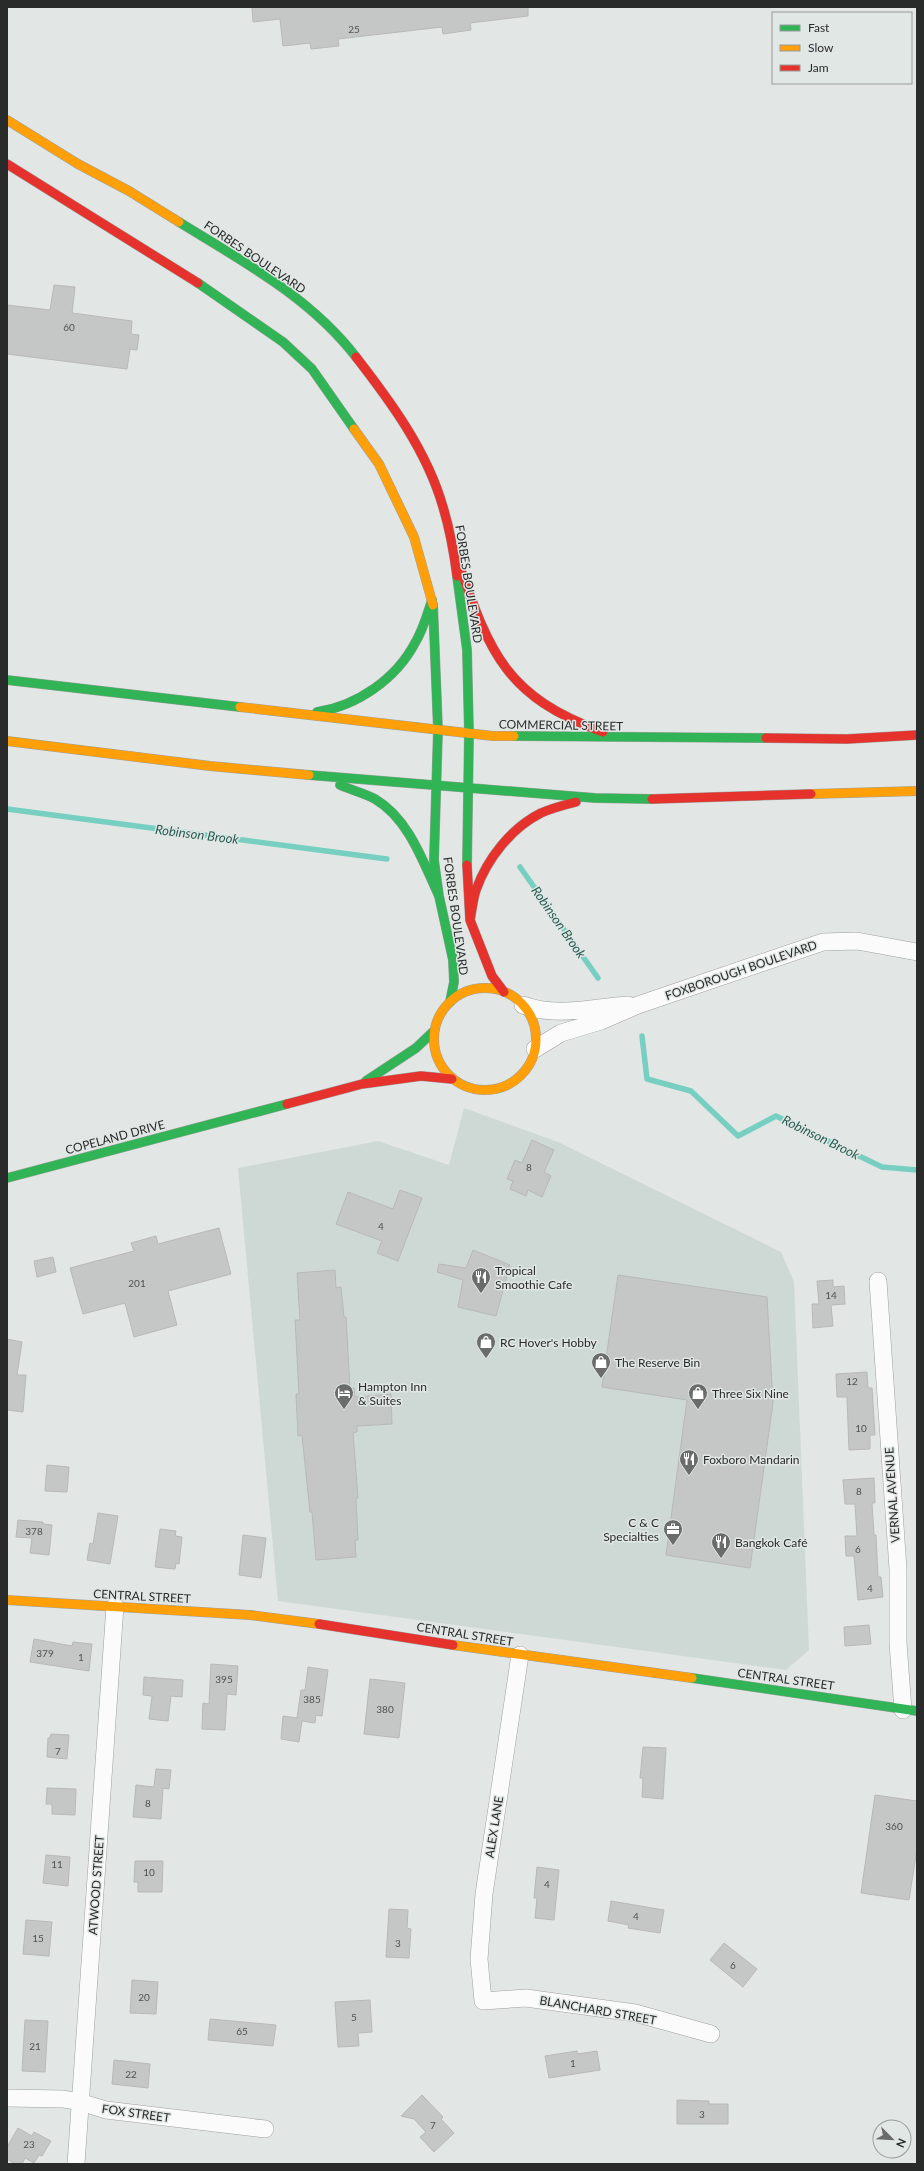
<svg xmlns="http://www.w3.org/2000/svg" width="924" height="2171" font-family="Lato,sans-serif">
<rect width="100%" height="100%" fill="#e2e6e4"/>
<path fill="#ced9d6" d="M464,1108L558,1142L781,1252L794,1282L809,1650L786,1670L278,1601L238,1168L378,1141L449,1165Z"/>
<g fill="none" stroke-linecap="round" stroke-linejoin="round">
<path stroke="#76cfc0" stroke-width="5.5" d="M7,809L387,859
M520,867L598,978
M642,1036L647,1079L691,1091L738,1136L776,1116L882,1167L917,1170"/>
</g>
<path fill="#c5c7c6" stroke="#b8b8b8" d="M252,7H528V16L470,23L471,30L443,34L442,27L338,39L339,46L311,49L310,43L283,46L280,19L253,22Z
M54,285L75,287L72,313L132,321L131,334L139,335L137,350L130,349L127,369L7,354V305L50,310Z
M532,1140L554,1150L544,1172L551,1176L542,1197L528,1190L526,1196L510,1189L513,1181L507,1179L515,1160L522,1163Z
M400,1190L422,1198L398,1261L377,1253L382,1241L336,1224L348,1192L393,1209Z
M219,1228L231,1274L168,1291L177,1325L134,1337L125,1303L83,1314L70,1268L134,1251L131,1243L156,1236L158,1244Z
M473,1250L510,1265L496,1316L458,1307L463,1280L437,1272L439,1264L466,1268Z
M53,1257L56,1272L37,1277L34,1261Z
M335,1270L336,1288L341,1287L344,1317H346L350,1389L354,1388L355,1397L391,1394L392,1424L357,1426V1432L353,1433L358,1498H356L358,1540H355L356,1557L316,1560L312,1512H310L302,1435L298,1436L296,1394H299L295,1320H300L297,1273Z
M618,1275L767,1297L773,1403L750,1568L666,1555L687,1400L602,1387Z
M833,1280V1287L844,1286L845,1304L831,1305L833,1326L813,1328L812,1304H819L817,1281Z
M7,1339L22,1342L17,1375H26L23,1412L7,1410Z
M867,1372L868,1388H872L875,1435H870V1449L849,1450L847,1397H837L836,1374Z
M47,1465L69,1467L67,1492L45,1491Z
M874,1478L875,1503H872L874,1535H876L878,1577H881L883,1597L858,1600L854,1556H846L845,1536H857L855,1504H845L843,1480Z
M98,1513L118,1516L110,1564L87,1560L90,1543L93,1544Z
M18,1520L43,1522V1524L52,1525L49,1555L30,1553L32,1538L16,1537Z
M160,1529L176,1531L175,1536L182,1537L179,1564L176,1563L175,1569L155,1567Z
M243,1535L266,1538L261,1578L239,1575Z
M869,1625L871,1644L845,1646L844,1627Z
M34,1639L72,1646L73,1642L92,1644L89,1671L30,1662Z
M211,1664L238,1666L236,1695L227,1694L225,1730L202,1729L203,1703L209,1704Z
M308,1667L328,1670L322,1716L316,1715L315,1723L302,1721L299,1742L281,1739L283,1716L297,1718L301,1690H305Z
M144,1677L183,1680L182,1697L171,1696L168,1721L149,1719L152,1696L143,1695Z
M370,1679L405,1683L399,1738L364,1734Z
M51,1734L69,1735L67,1759L47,1757L48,1738H50Z
M643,1747L666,1748L663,1799L642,1797L643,1778H640Z
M156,1769L171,1770L169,1789L163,1788L161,1819L133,1817L136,1785L154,1787Z
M47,1788L76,1789L75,1815L52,1814V1804H46Z
M875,1795L917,1801V1849L909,1900L861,1893Z
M46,1855L70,1857L68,1886L43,1883Z
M135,1861H163L162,1892H138V1882H134Z
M537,1867L559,1870L554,1920L535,1918L537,1898H534Z
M611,1901L664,1910L660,1933L628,1928L629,1925L608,1921Z
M389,1909L408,1910L407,1928L411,1929L409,1958L386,1957Z
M26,1920L52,1922L49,1956L23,1954Z
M724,1943L757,1969L743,1987L710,1960Z
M132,1980L158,1982L156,2014L130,2013Z
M370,2000L372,2032L358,2033L359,2046L338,2047L335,2002Z
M210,2019L276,2025L273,2046L208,2040Z
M25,2020L48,2021L45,2072L22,2071Z
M577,2051L578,2054L597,2051L600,2070L549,2078L545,2056Z
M114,2060L150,2064L148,2088L112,2084Z
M422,2095L443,2117L441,2119L454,2133L434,2152L420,2137L426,2132L414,2119L401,2116Z
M677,2100L709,2101V2104H728V2124H677Z
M18,2128L32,2136L34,2132L51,2141L42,2156L39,2155L34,2163L25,2158L22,2164H15L7,2159V2147Z"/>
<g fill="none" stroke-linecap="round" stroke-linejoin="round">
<defs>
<path id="street" d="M523,1005C557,1018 593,1007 628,1005
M535,1049L561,1033L601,1021L638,1005L823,942L857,941L917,952
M878,1281L898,1569V1643L903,1710
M520,1655L484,1894L479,1959L483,2001L526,1998L635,2013L711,2034
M7,2098L63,2099L80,2102L106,2110L265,2129
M76,2164L115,1606"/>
<path id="fast" d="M179,222C242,261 310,297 356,357
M198,283L283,342L312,369L354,429
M457,576L467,650L469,734L467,865
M433,605L438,730L434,860L439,896L453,960L454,982L450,1002
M7,680L240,707
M317,712C357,706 396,679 415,643C423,630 427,615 432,600
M514,736L766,738
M309,775L595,798L652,799
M340,785C351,790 364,793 375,799C409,819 423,862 439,896
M366,1081L416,1048L434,1031
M7,1178L287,1104
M692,1678L917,1711"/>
<path id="slow" d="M7,120L78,164L129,191L179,222
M354,429L379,464L414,537L433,605
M240,707L493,736H514
M7,741L210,766L309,775
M811,794L917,791
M434 1039a51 51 0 1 1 102 0a51 51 0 1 1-102 0Z
M7,1600L250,1615L319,1624
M453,1645L692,1678"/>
<path id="jam" d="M7,164L198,283
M356,357C391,402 427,451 443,507C450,530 454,553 457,576
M453,548C488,645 498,694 603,732
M766,738L847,739L917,735
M652,799L811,794
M467,865L470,920L492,976L504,992
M470,920C472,910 473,899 476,890C487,859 511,828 541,813C552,808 564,805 576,802
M287,1104L362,1084L421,1076L452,1079
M319,1624L453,1645"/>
</defs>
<use href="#street" stroke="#9ea09f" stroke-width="18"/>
<use href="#fast" stroke="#9ea09f" stroke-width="10"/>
<use href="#slow" stroke="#9ea09f" stroke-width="10"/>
<use href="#jam" stroke="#9ea09f" stroke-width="10"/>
<use href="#street" stroke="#fbfbfb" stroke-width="17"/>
<use href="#fast" stroke="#30b455" stroke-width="9"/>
<use href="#slow" stroke="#ff9f0a" stroke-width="9"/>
<use href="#jam" stroke="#e5322d" stroke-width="9"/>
</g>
<defs>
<symbol id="restaurant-pin" viewBox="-11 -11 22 30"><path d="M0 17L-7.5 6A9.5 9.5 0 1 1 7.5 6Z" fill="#6a6c6b" stroke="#e1e7e5"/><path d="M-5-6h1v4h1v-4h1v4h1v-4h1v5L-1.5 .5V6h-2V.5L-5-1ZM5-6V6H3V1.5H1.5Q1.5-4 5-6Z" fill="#fff"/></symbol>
<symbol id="shop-pin" viewBox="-11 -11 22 30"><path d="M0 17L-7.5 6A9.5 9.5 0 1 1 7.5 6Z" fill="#6a6c6b" stroke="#e1e7e5"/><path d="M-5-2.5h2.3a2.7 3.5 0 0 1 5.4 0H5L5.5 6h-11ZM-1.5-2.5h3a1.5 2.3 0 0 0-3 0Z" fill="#fff"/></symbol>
<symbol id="hotel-pin" viewBox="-11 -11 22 30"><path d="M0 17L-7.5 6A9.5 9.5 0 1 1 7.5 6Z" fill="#6a6c6b" stroke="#e1e7e5"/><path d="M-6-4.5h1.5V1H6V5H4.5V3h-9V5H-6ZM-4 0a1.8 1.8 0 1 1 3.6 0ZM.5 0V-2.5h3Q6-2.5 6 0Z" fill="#fff"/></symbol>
<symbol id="office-pin" viewBox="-11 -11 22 30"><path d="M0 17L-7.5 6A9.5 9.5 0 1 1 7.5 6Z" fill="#6a6c6b" stroke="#e1e7e5"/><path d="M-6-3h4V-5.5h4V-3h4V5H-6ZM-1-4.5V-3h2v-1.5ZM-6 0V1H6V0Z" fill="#fff"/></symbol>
</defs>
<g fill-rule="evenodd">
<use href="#restaurant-pin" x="470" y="1266" width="22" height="30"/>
<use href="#shop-pin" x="475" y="1331" width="22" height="30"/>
<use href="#shop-pin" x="590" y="1351" width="22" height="30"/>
<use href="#hotel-pin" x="333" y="1382" width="22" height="30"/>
<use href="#shop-pin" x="687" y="1382" width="22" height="30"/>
<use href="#restaurant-pin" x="678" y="1448" width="22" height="30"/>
<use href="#office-pin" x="662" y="1518" width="22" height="30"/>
<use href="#restaurant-pin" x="710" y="1531" width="22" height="30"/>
</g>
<g text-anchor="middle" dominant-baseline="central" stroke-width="3" stroke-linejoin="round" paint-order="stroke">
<g font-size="10" fill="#505251">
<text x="354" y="29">25</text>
<text x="69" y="327">60</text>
<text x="529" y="1167">8</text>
<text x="381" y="1226">4</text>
<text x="137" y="1283">201</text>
<text x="831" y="1295">14</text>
<text x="852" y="1381">12</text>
<text x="861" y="1428">10</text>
<text x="859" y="1491">8</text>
<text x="34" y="1531">378</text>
<text x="858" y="1549">6</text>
<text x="870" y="1588">4</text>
<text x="45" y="1653">379</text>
<text x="81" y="1657">1</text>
<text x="224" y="1679">395</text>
<text x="312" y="1699">385</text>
<text x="385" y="1709">380</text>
<text x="58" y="1751">7</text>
<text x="148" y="1803">8</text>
<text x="894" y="1826">360</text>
<text x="57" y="1864">11</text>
<text x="149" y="1872">10</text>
<text x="547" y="1884">4</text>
<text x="636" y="1916">4</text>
<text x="38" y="1938">15</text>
<text x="398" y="1943">3</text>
<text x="733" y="1965">6</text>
<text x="144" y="1997">20</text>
<text x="354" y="2017">5</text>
<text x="242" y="2031">65</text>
<text x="35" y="2046">21</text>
<text x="573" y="2063">1</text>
<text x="131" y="2074">22</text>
<text x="702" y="2114">3</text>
<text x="433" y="2125">7</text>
<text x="29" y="2144">23</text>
</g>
<g font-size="12" fill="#292b2a" stroke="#e1e7e5">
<text transform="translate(255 257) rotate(34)">FORBES BOULEVARD</text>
<text transform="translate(469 584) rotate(81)">FORBES BOULEVARD</text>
<text transform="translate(561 725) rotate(1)">COMMERCIAL STREET</text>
<text transform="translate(456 916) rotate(82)">FORBES BOULEVARD</text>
<text transform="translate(741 970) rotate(-19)">FOXBOROUGH BOULEVARD</text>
<text transform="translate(115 1137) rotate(-15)">COPELAND DRIVE</text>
<text transform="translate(892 1495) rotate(-94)">VERNAL AVENUE</text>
<text transform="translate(142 1596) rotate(3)">CENTRAL STREET</text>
<text transform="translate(465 1634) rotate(9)">CENTRAL STREET</text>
<text transform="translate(786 1679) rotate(8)">CENTRAL STREET</text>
<text transform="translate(494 1827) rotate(-81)">ALEX LANE</text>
<text transform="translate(96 1885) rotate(-86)">ATWOOD STREET</text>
<text transform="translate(598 2010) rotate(10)">BLANCHARD STREET</text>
<text transform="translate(136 2113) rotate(8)">FOX STREET</text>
</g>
<g font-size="12" fill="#292b2a" stroke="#e1e7e5" text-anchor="start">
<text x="495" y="1270">Tropical<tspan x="495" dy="14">Smoothie Cafe</tspan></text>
<text x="500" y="1342">RC Hover's Hobby</text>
<text x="615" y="1362">The Reserve Bin</text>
<text x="358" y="1386">Hampton Inn<tspan x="358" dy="14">&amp; Suites</tspan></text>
<text x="712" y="1393">Three Six Nine</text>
<text x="703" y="1459">Foxboro Mandarin</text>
<text x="659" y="1522" text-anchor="end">C &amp; C<tspan x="659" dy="14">Specialties</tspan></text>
<text x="735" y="1542">Bangkok Café</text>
</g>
<g font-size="13" font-style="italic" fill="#275b51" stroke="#e1e7e5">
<text transform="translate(197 834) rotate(7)">Robinson Brook</text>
<text transform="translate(559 922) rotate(55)">Robinson Brook</text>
<text transform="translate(821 1137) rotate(26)">Robinson Brook</text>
</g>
</g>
<rect width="924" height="2171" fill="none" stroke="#292b2a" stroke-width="16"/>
<rect x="772" y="12" width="140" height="72" fill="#e1e7e5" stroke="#979c9a"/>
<rect x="780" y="25" width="20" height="6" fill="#30b455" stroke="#979c9a"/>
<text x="808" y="32" font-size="12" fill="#292b2a">Fast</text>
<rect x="780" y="45" width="20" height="6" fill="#ff9f0a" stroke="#979c9a"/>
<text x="808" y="52" font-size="12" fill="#292b2a">Slow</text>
<rect x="780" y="65" width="20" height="6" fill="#e5322d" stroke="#979c9a"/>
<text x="808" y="72" font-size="12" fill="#292b2a">Jam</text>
<g transform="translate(892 2139) rotate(114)"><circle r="19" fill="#e1e7e5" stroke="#979c9a"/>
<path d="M0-3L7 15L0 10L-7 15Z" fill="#6a6c6b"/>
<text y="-6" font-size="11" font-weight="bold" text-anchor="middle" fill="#292b2a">N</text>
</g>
</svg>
